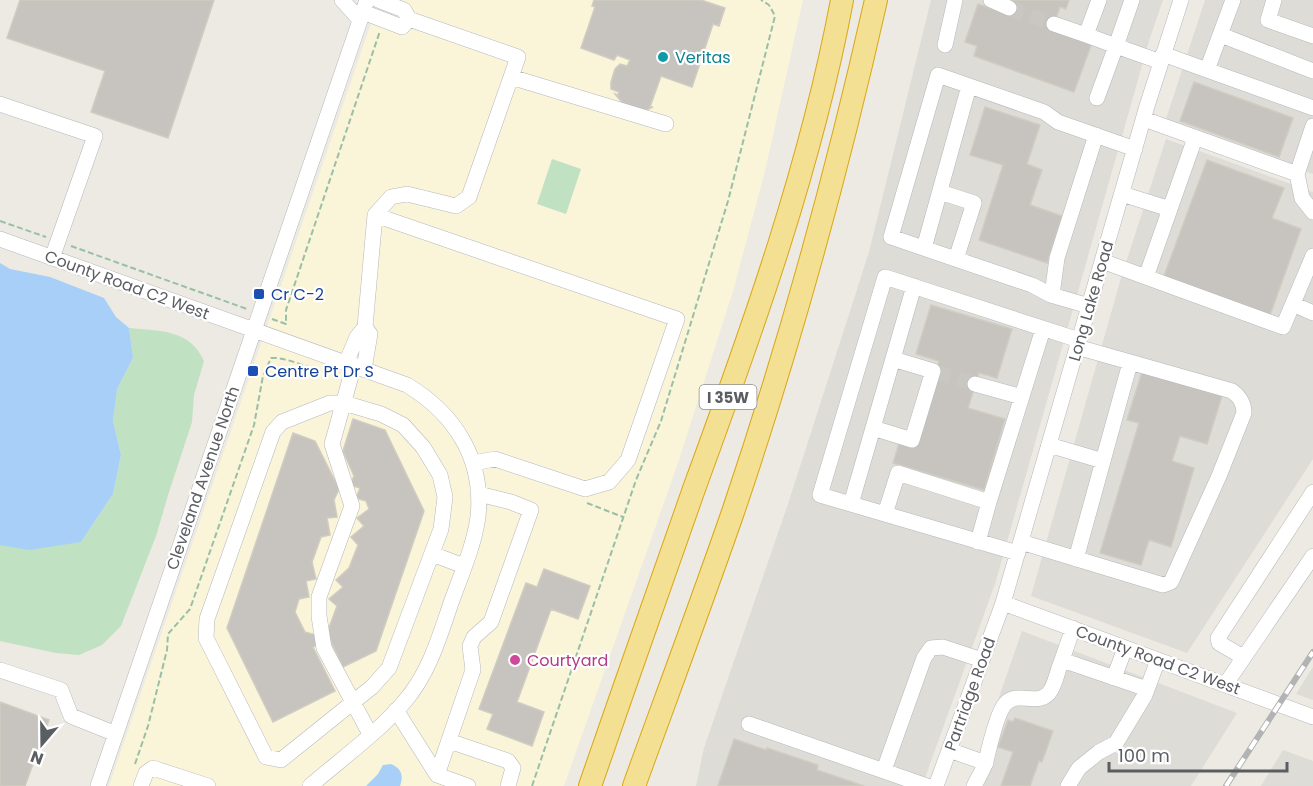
<svg xmlns="http://www.w3.org/2000/svg" width="1313" height="786" font-family="Poppins,sans-serif">
<rect width="100%" height="100%" fill="#eceae2"/>
<path fill="#faf4d9" d="M379,0H803L765,171L734,288L678,463L564,786H109Z"/>
<path fill="#dddcd6" d="M931,0H1163L1149,41L995,584L922,786H696L704,748L788,504L869,252Z
M1205,0H1313V174L1165,122Z
M1166,139L1313,192V459L1187,653L1031,596L1121,278Z
M1022,631L1237,713L1191,786H968Z
M1313,667V700L1296,694Z
M1283,750L1313,761V786H1261Z"/>
<path fill="#c0e1c2" d="M552,159L581,169L566,214L537,204Z
M129,328C159,331 190,329 204,361L194,395L192,422L169,492L156,536L121,626L102,645L79,655L56,653L0,641V545L81,542L113,494L121,455L113,421L117,389L133,358Z"/>
<path fill="#a7cff7" d="M0,263L10,269L50,277L104,298L116,317L129,328L133,358L117,389L113,421L121,455L113,494L81,542L29,550L0,545Z
M391,764C401,768 404,775 400,786H366L378,774L383,765Z"/>
<path fill="#c7c4bf" stroke="#d0ccc1" stroke-width="1.5" d="M20,0H214L168,138L91,112L105,71L7,38Z
M594,0H701L725,8L719,26L713,24L692,87L661,76L650,107H653L644,111L626,107L615,94L618,95L619,92L611,89V82L615,69L620,64L627,66L630,60L617,55L614,60L581,48L595,7L592,6Z
M1012,0H1069L1066,9L1060,7L1052,29L1092,43L1074,92L974,56L977,46L965,42L978,4L1007,14Z
M1194,82L1293,118L1279,157L1180,121Z
M985,107L1040,125L1027,164L1042,170L1030,205L1062,216L1047,263L979,240L1003,165L970,155Z
M1207,160L1284,188L1272,218L1301,229L1270,315L1164,276Z
M931,305L1012,329L997,378L979,373L968,408L1005,419L984,490L893,463L900,440L914,444L936,372L939,361L916,354Z
M1142,372L1222,396L1207,444L1180,436L1172,461L1194,468L1171,547L1149,540L1141,565L1100,553L1139,423L1127,420Z
M353,419L385,430L424,511L376,651L343,667L327,633L337,606L329,599L343,587L336,580L349,568L358,545L351,537L364,526L357,518L369,509L366,501L356,498L360,488L350,485L354,476L343,451Z
M293,433L315,441L339,489L334,500L337,517L327,518L330,535L321,537L312,562L316,579L306,581L309,597L299,599L295,612L305,632L319,636L322,643L313,647L335,691L273,722L227,628Z
M544,569L590,586L578,619L551,609L517,702L544,712L532,746L487,729L493,714L479,709L526,583L537,587Z
M0,702L49,720L25,786H0Z
M1015,718L1053,731L1042,762L1039,761L1030,786H1001L1013,752L998,747L1008,720L1013,722Z
M734,739L766,750L767,748L818,765L817,770L864,786H718Z"/>
<g fill="none" stroke-linecap="round" stroke-linejoin="round">
<path stroke="#c8c7c2" stroke-width="15" stroke-dasharray="15 8" stroke-linecap="butt" d="M1009,8L1054,24
M936,372L975,384"/>
<defs>
<path id="minor" d="M342,0L360,20
M991,0L1009,8
M1132,0L1116,46L1161,62
M1233,0L1207,70L1313,108
M1274,0L1268,20L1313,36
M363,12L402,27L409,19
M1054,24L1086,35
M1221,35L1313,71
M945,45L955,0
M1163,54L1207,70
M511,77L666,124
M1097,98L1116,46L1086,35L1099,0
M0,104L95,136L52,258
M1144,119L1297,174L1313,126
M1297,174L1302,198L1313,212
M940,192L974,203L956,259
M1122,194L1170,209
M375,215L391,197L407,194L456,206L469,197L518,57L409,19L404,10L378,0
M0,239L407,385C455,414 484,459 478,517C474,546 461,575 451,603C439,638 429,673 405,701C380,731 340,760 310,786
M924,248L969,86
M1102,261L1283,327L1313,256
M1146,277L1195,138
M1052,295L1057,258L1096,135
M1293,304L1313,313
M1089,306L1051,295L1032,285L891,237L938,75L1044,112L1058,122L1135,149
M346,363L357,337L365,327L375,215L677,319L628,460L609,482L585,489L495,459L473,463
M354,365L332,444L352,506L319,597V616L324,648L370,734
M364,369L370,334L365,327
M975,384L1022,397
M330,403H344L381,414L403,425L423,447L440,475L445,497L441,529L389,668L372,687L281,760L266,757L206,638L207,619L273,432L282,422Z
M873,428L912,440L933,371L893,359
M1049,445L1103,461
M989,502L1043,329
M851,504L914,286
M885,514L820,495L885,277L1079,340
M978,542L989,502L898,473L885,514L1018,553
M1021,542L1163,585L1171,582L1219,476L1244,413C1244,403 1240,397 1232,391L1077,347
M432,554L464,566
M1076,559L1130,363
M1003,603L1313,717
M1073,628L1062,660L1147,689
M1243,657L1219,643L1218,638L1313,492
M0,670L61,690L71,716L116,734
M1114,678L1125,648
M1225,685L1313,556
M396,710L437,775L473,670L470,646L474,637L491,622L531,510L511,502L479,494
M749,724L927,786
M449,741L508,761L513,768L508,786
M949,750L986,763
M884,770L924,658L931,648L943,647L982,660
M437,775L468,786
M98,786L367,0
M141,786L146,773L153,768L208,786
M936,786L1003,603L1147,106L1181,0
M974,786C978,778 984,769 986,761C989,748 997,713 1005,704C1018,689 1040,709 1051,690C1056,681 1058,669 1062,660
M1068,786L1079,768L1099,752L1116,743L1145,695L1158,660"/>
<path id="highway" d="M590,786C625,686 659,586 695,486C753,328 811,166 842,0
M634,786C667,695 701,604 733,512C790,344 837,173 876,0"/>
</defs>
<use href="#minor" stroke="#b5b7bb" stroke-width="16"/>
<use href="#highway" stroke="#d9a715" stroke-width="24"/>
<path stroke="#99bfa6" stroke-width="2" stroke-dasharray="6 3" stroke-linecap="butt" d="M0,221L46,237
M71,246L247,309
M272,319L286,324V310L380,31
M587,503L623,517
M135,764L148,726L167,650L168,634L190,609L254,425L263,376L271,358C290,357 308,370 328,372
M532,786L636,480L661,421L728,201L775,16L769,5L761,0"/>
<use href="#minor" stroke="#fff" stroke-width="15"/>
<use href="#highway" stroke="#f3e092" stroke-width="22"/>
<defs>
<path id="rail" d="M1226,786L1313,652"/>
</defs>
<use href="#rail" stroke="#b2b3b3" stroke-width="6"/>
<use href="#rail" stroke="#fff" stroke-width="4" stroke-dasharray="11" stroke-linecap="butt"/>
</g>
<circle fill="#0f9aa8" stroke="#fff" stroke-width="2" cx="663" cy="57" r="6"/>
<g fill="#1a4fb4" stroke="#fff" stroke-width="2">
<rect x="253" y="288" width="12" height="12" rx="3"/>
<rect x="247" y="365" width="12" height="12" rx="3"/>
</g>
<circle fill="#d1479c" stroke="#fff" stroke-width="2" cx="515" cy="660" r="6"/>
<g text-anchor="middle" dominant-baseline="central" stroke-width="4.5" stroke-linejoin="round" paint-order="stroke">
<rect fill="#fff" stroke="#8c8e90" stroke-width="1.5" x="699.5" y="385" width="57" height="24" rx="4.5"/>
<g font-size="15" font-weight="bold" fill="#5a5d61">
<text x="728" y="397">I 35W</text>
</g>
<g font-size="16" fill="#0d838f" stroke="#fff" text-anchor="start">
<text x="675" y="57">Veritas</text>
</g>
<g font-size="16" fill="#5a5d61" stroke="#fff">
<text transform="translate(127 285) rotate(20)">County Road C2 West</text>
<text transform="translate(1091 301) rotate(-74)">Long Lake Road</text>
<text transform="translate(203 478) rotate(-71)">Cleveland Avenue North</text>
<text transform="translate(1158 660) rotate(20)">County Road C2 West</text>
<text transform="translate(970 694) rotate(-70)">Partridge Road</text>
</g>
<g font-size="16" fill="#164399" stroke="#fff" text-anchor="start">
<text x="271" y="294">Cr C-2</text>
<text x="265" y="371">Centre Pt Dr S</text>
</g>
<g font-size="16" fill="#b23c85" stroke="#fff" text-anchor="start">
<text x="527" y="660">Courtyard</text>
</g>
</g>
<g transform="translate(42 744) rotate(200)" stroke="#ffffff" stroke-width="4.5" paint-order="stroke">
<path d="M0-4.5L10 22L0 15L-10 22Z" fill="#5a5d61"/>
<text y="-9" font-size="16" font-weight="bold" text-anchor="middle" fill="#5a5d61">N</text>
</g>
<path d="M1109 762v9h178v-9" fill="none" stroke="#5a5d61" stroke-width="3"/>
<text x="1118" y="762" font-size="18" fill="#5a5d61" stroke="#ffffff" stroke-width="4.5" paint-order="stroke">100 m</text>
</svg>
